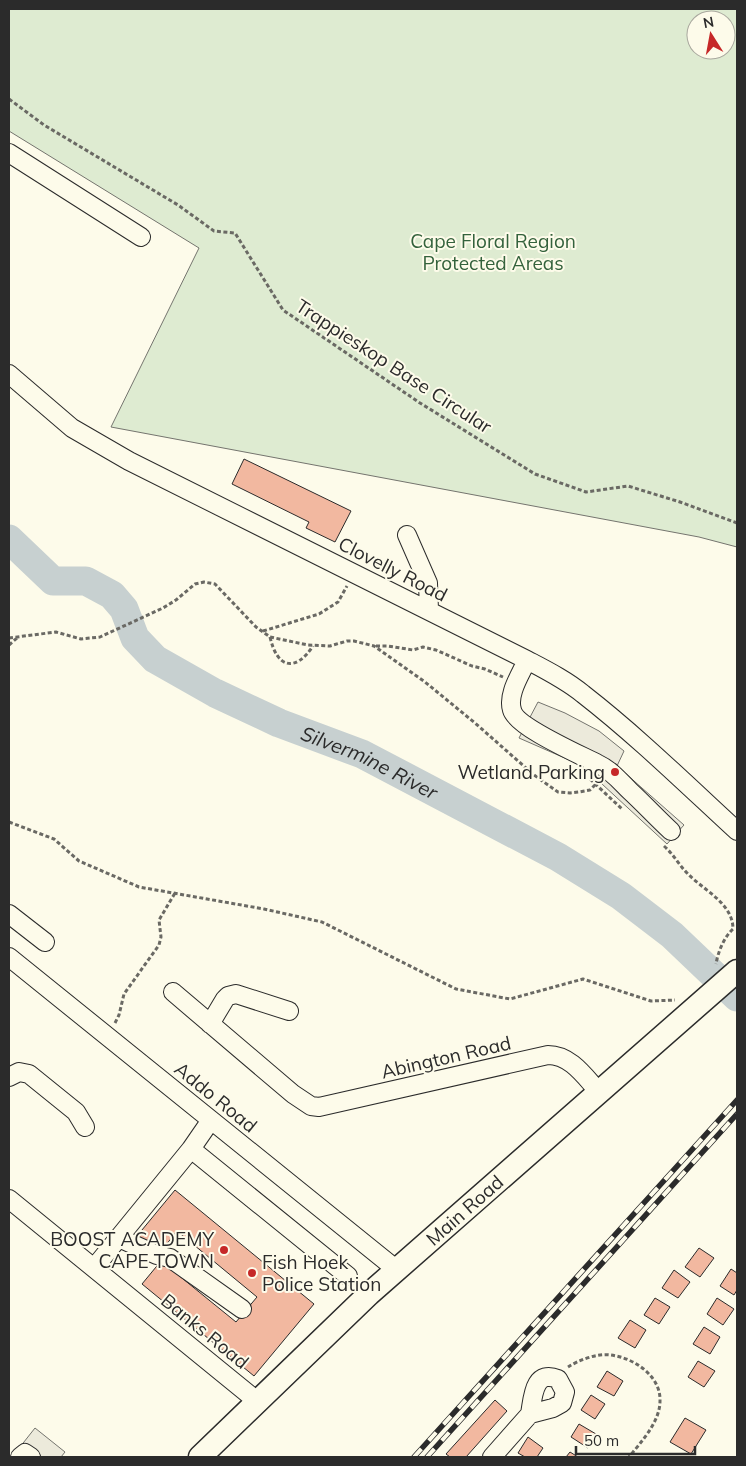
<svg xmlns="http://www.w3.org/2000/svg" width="746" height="1466" font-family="Mulish,sans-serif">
<rect width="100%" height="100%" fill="#fdfbea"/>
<path fill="#deebd1" stroke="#74746e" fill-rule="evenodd" d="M9,9H737V547L699,537L111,427L199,248L9,131ZM696,20H726V50H696Z"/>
<path fill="#eceadb" stroke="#74746e" d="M538,702L565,713L599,731L624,751L617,766L684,825L667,844L602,784L610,776L602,769L593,776L583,766L519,738Z
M35,1428L65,1452L61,1457H22L16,1452Z"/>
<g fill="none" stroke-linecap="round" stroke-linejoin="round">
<path stroke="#c7d0d0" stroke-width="29" id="s1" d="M9,539L53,581H86L112,595L124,609L135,638L155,659L215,693L279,723L362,754L558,857L621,896L672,935L737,997"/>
</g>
<path fill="#f2b8a0" stroke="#2b2b2b" d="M244,459L351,511L335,542L306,528L309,522L232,484Z
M175,1190L314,1304L254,1376L142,1284L161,1261L236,1322L257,1297L177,1231L159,1254L137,1236Z
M699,1248L714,1258L700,1277L685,1267Z
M731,1269L737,1273V1290L734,1295L720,1286Z
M674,1270L690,1282L678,1298L662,1288Z
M655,1298L670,1307L659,1324L644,1315Z
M717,1298L734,1309L723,1325L707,1314Z
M630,1320L646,1330L635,1348L618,1338Z
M704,1327L720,1337L710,1354L693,1344Z
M698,1361L715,1371L704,1387L688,1377Z
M607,1371L623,1381L614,1396L597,1387Z
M591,1395L605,1404L595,1419L581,1410Z
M495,1400L507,1411L466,1457H450L446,1454Z
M685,1418L706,1430L691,1454L670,1442Z
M579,1424L596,1434L588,1448L571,1437Z
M528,1437L543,1448L537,1457H525L518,1453Z
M570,1452L578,1457H566Z"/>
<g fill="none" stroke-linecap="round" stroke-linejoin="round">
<defs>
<path id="minor" d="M9,153L141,237
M9,374L72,428L129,461L527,660C546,670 566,680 583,694C637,736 687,785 737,831
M407,535L428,583L429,610
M527,660C521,674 507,694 512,710C516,727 581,755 598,764C611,770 620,781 630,791C644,804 657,818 671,831
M9,914L45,942
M9,957L397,1270
M173,992L293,1094L311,1106L319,1107L548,1055C571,1055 585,1077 599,1092
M210,1024L225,999L228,996L236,994L289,1011
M9,1077L19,1072L29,1074L76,1112L85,1127
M211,1120L191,1149L348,1276
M9,1199L257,1401
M119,1238L157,1255L170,1258L242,1309
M94,1268L191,1149
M20,1457L25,1453L31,1457
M492,1457L530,1414L553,1408L562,1403L565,1392L558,1379C533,1369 533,1398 530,1414"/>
<g id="major">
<path id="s2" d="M200,1457L369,1294L737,971"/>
</g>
</defs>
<use href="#minor" stroke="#2b2b2b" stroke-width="20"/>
<use href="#major" stroke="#2b2b2b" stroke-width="25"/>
<path stroke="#6a6964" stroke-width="3" stroke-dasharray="4 2.5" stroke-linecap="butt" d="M9,99L44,125L178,205L214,231L235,233L283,310L420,403L535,474L586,492L628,486L680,502L737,523
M263,631L319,614L338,602L347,586
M270,637C277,668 295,673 313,646
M9,638L56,632L81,639L100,637L163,608L176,600L195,584L204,582L215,584L256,627L270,637L308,645L330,646L347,641H354L374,646L425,682L475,723L534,775L558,792L570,793L579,792L590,790L595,785
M9,645L17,638
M376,646H388L413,650L423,647L436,650L472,666L485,669L503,677
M590,779L622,809
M9,822L54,839L79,861L139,887L264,909L322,922L456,989L510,999L583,979L651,1001L675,1000
M664,846C674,855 679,865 687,873C703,890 733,903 733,929C724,937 718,952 716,964
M115,1023L119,1015L124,994L159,945L161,937L159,920L175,893
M568,1367C579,1360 597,1353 611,1355C634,1358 661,1376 660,1401C660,1422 641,1442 629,1457"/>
<use href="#minor" stroke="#fdfbea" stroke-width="18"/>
<use href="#major" stroke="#fdfbea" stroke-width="22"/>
<defs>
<path id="rail" d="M414,1457L737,1100
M427,1457L737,1114"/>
</defs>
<use href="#rail" stroke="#2b2b2b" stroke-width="5.5"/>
<use href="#rail" stroke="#fdfbea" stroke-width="4" stroke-dasharray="11" stroke-linecap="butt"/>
</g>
<g fill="#c62828" stroke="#fdfbea" stroke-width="2">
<circle cx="615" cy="772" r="5"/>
<circle cx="224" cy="1250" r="5"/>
<circle cx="252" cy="1273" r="5"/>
</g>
<g text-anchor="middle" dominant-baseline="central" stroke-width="4" stroke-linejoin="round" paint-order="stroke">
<g font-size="19" fill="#34623c" stroke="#fdfbea">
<text x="493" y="241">Cape Floral Region<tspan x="493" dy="22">Protected Areas</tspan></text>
</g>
<g font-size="19" fill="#2b2b2b" stroke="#fdfbea">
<text transform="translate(394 366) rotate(33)">Trappieskop Base Circular</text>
<text transform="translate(393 569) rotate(27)">Clovelly Road</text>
<text transform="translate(446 1057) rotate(-13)">Abington Road</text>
<text transform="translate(216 1097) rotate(39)">Addo Road</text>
<text stroke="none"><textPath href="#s2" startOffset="362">Main Road</textPath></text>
<text transform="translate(205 1331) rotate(39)">Banks Road</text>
</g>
<g font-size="19" fill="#2b2b2b" stroke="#fdfbea" text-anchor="end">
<text x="605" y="772">Wetland Parking</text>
<text x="214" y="1239">BOOST ACADEMY<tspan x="214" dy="22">CAPE TOWN</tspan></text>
<text x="262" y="1262" text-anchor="start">Fish Hoek<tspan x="262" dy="22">Police Station</tspan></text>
</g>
<g font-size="20" font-style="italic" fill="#2b2b2b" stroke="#fdfbea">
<text stroke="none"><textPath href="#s1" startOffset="440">Silvermine River</textPath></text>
</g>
</g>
<rect width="746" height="1466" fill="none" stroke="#2b2b2b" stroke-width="20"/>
<g transform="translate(711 35) rotate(349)"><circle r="24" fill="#fdfbea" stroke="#a9a89e"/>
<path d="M0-4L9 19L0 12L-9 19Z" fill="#c62828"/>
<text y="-8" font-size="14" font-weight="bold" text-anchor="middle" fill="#2b2b2b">N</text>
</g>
<path d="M576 1446v8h119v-8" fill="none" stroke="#2b2b2b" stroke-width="2.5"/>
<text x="584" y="1446" font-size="15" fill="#2b2b2b" stroke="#fdfbea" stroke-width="4" paint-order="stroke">50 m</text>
</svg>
